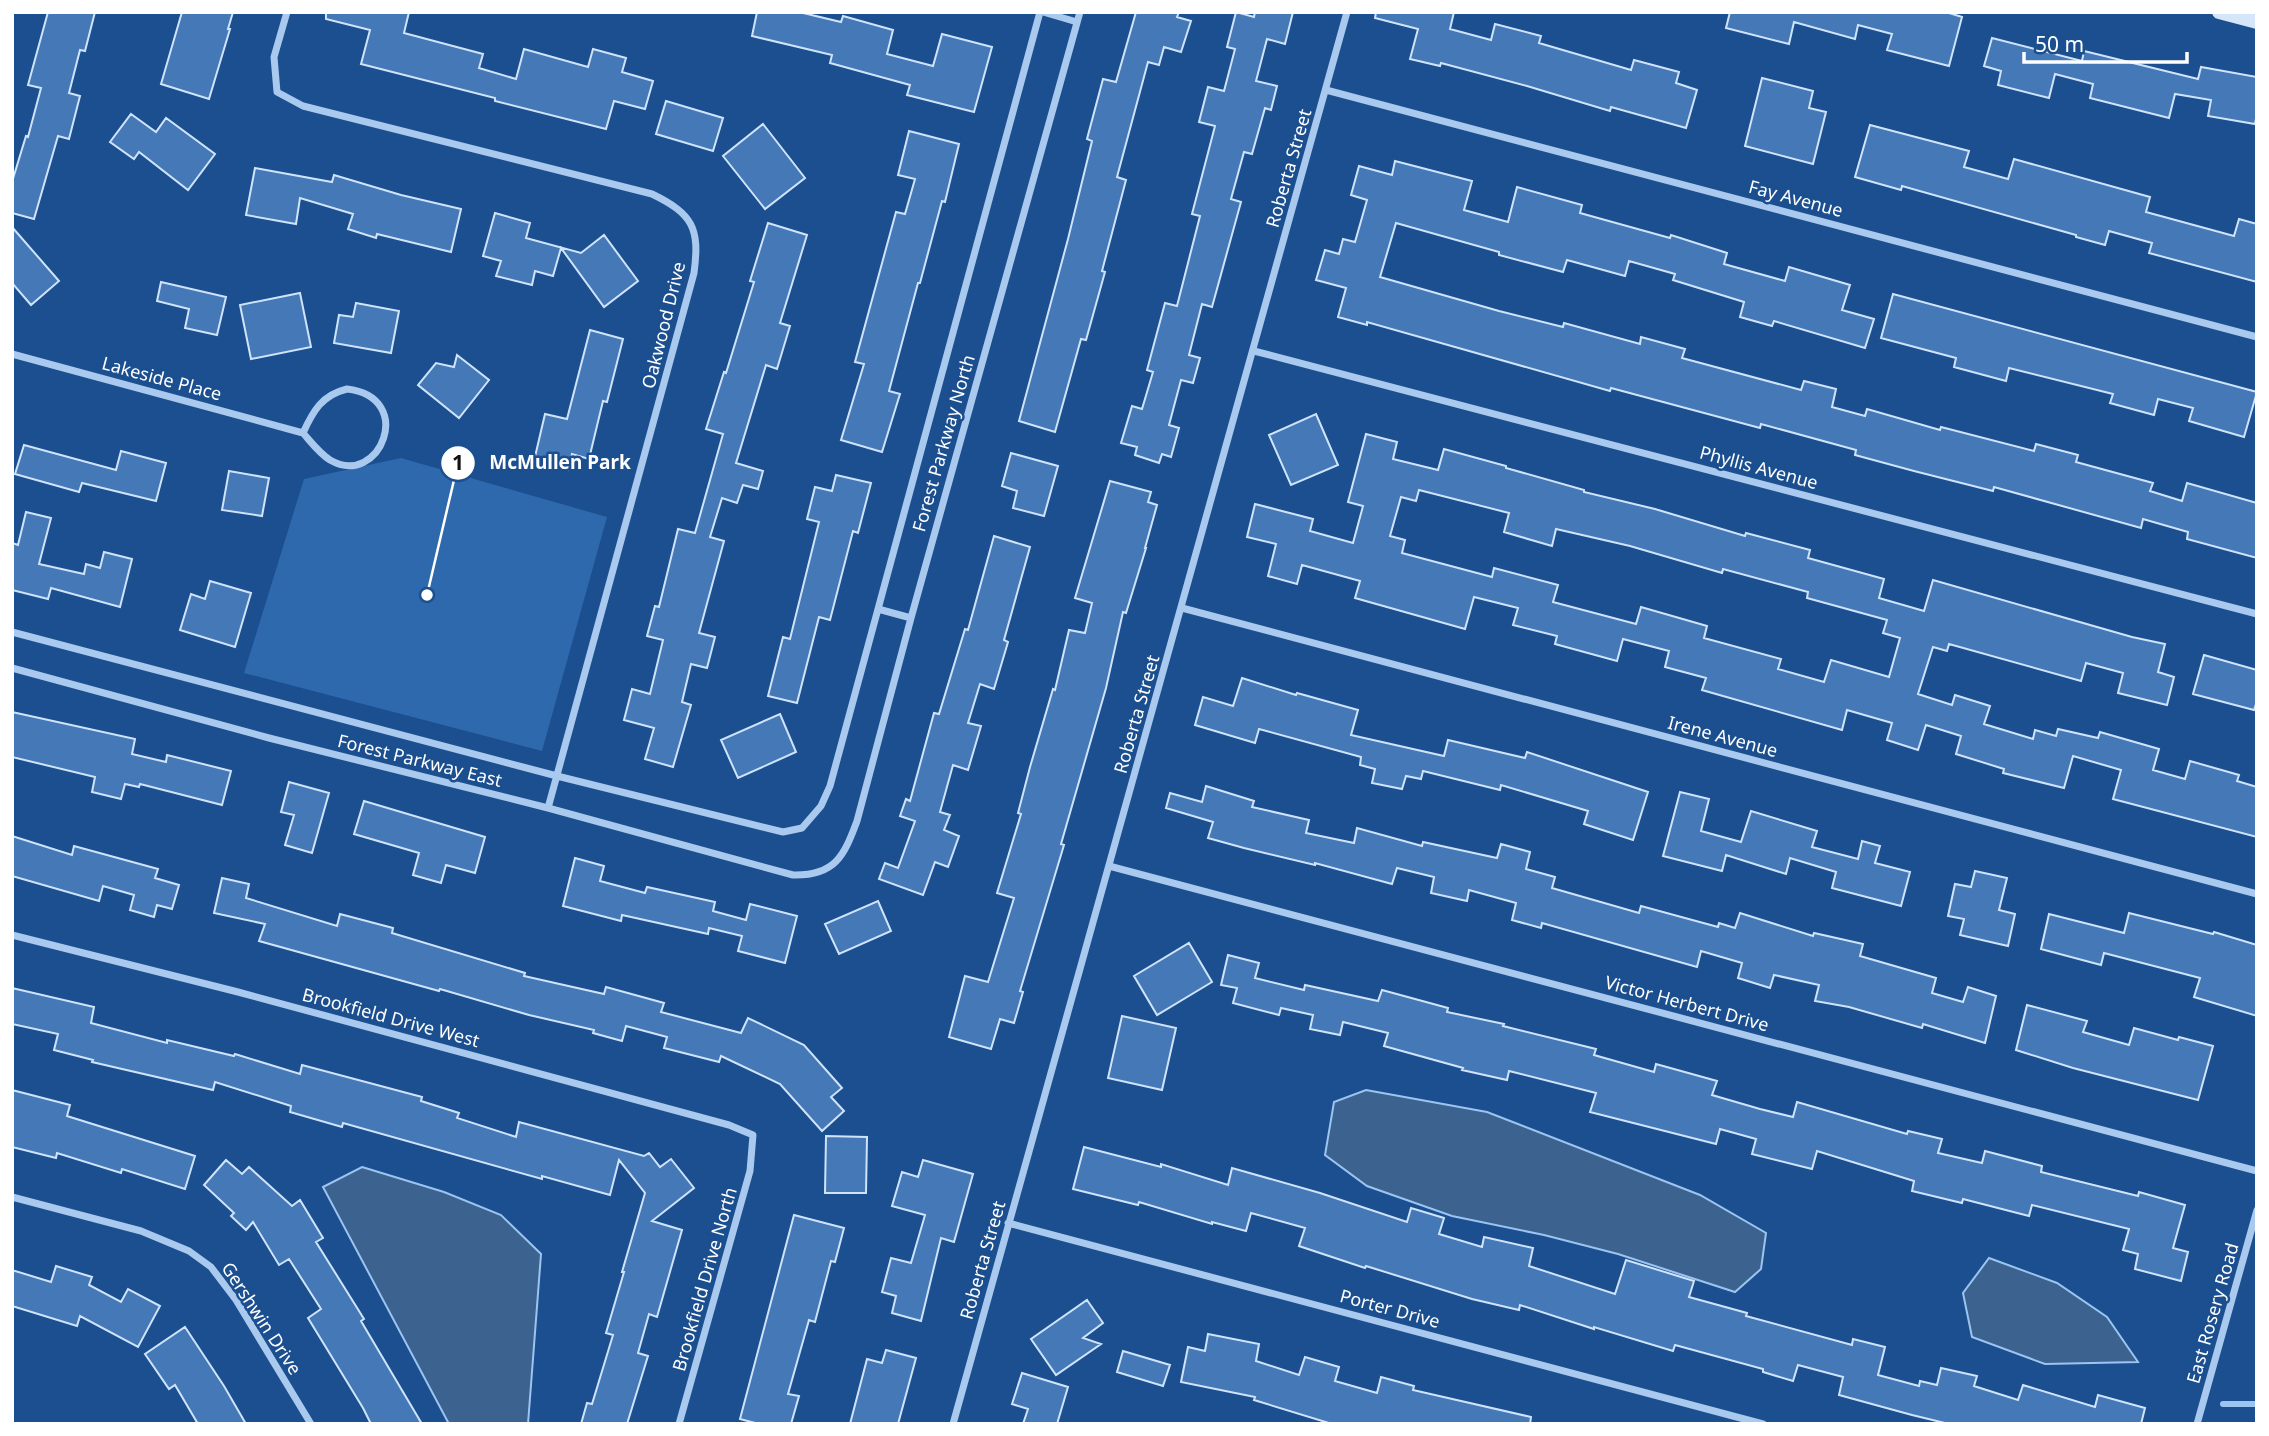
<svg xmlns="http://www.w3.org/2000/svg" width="2269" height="1436" font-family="'Noto Sans',sans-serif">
<rect width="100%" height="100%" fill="#1b4f8f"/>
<path fill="#2e69ad" d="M401,458L607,517L542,751L244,673L304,479Z"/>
<path fill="#3c6290" stroke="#9cc4f0" stroke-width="2" d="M1366,1090L1487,1112L1700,1195L1766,1233L1761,1269L1735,1292L1618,1254L1544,1235L1452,1216L1367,1186L1325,1155L1334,1102Z
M362,1167L444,1192L501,1215L541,1254L528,1424H449L323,1187Z
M1989,1258L2057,1283L2107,1317L2138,1362L2045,1364L1972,1337L1963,1293Z"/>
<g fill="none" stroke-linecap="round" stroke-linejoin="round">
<path stroke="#9cc4f0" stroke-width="6" d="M2223,1404H2257"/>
</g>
<path fill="#4478b7" stroke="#cfe3fa" stroke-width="2" fill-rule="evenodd" d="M48,12H95L85,51L80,50L69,93L80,96L69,139L58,136L34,219L12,213V182L26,136L28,137L41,88L28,85Z
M182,12H233L228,29H230L209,99L161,84Z
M326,12H409L404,33L483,54L479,68L516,79L524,49L588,67L593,49L626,58L622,72L653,81L645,109L614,101L606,129L495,101V98L361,64L370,30L326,19Z
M757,12H799L841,22L843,16L893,30L887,54L933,66L942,34L992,47L974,112L907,95L910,85L830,63L832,55L752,36Z
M1136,12H1179L1177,17L1191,21L1181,52L1164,47L1159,65L1148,62L1117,177L1126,180L1102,271L1105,272L1086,340L1081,339L1055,432L1019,421L1068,239L1092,141L1087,139L1103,79L1116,82Z
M1236,12L1254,17L1255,12H1293L1285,44L1267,39L1256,81L1277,86L1271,110L1265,108L1252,154L1244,152L1231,199L1241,202L1212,307L1202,304L1189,355L1200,358L1193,383L1181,380L1169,425L1179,428L1171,457L1162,454L1159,463L1135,455L1137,447L1121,443L1132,406L1142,409L1153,372L1147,370L1165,303L1177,306L1200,216L1192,214L1215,126L1199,122L1208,87L1224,91L1235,49L1227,47Z
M1376,12H1454L1450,29L1491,40L1495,24L1541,36L1539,43L1631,70L1634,60L1679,72L1676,83L1697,90L1686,128L1611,107L1610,111L1527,86L1441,63L1440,66L1410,59L1418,29L1375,18Z
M1730,12H1946L1962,17L1949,66L1887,50L1892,34L1858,25L1855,39L1794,22L1789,44L1726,28Z
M1992,38L2082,61L2084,51L2198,79L2201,67L2257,77V113L2255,124L2208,116L2211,100L2175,94L2169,118L2090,98L2093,84L2055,74L2049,98L1998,85L2001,71L1984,66Z
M1762,78L1813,91L1809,108L1826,112L1813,164L1745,146Z
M666,101L723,118L713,151L656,134Z
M131,114L156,132L166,118L215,154L188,190L139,152L134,159L110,142Z
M763,124L805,178L765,209L723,156Z
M1870,125L1969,151L1964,167L2008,179L2014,159L2150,197L2146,212L2234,236L2239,219L2257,224V282L2149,253L2152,243L2109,231L2105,245L2076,237V235L1902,186L1901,190L1855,177Z
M909,131L959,144L945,202L942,201L920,283H918L889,391L900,394L882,452L841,440L864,364L855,362L896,212L905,214L915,179L898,175Z
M1395,161L1472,181L1464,210L1508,222L1517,187L1582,205L1580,213L1670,238L1671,235L1727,253L1724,264L1785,281L1789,267L1850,285L1842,310L1874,319L1865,348L1774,321L1772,326L1740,317L1744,302L1673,280L1675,274L1629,261L1625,276L1567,260L1563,272L1499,255V252L1396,223L1380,277L1499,311L1563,327L1564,323L1640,344L1641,337L1685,349L1682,358L1801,390L1804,381L1836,389L1832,407L1865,416L1867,409L1940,430L1941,427L2034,451L2036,444L2078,455L2076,462L2153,483L2150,491L2182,501L2187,483L2257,503V558L2187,539L2188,532L2143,519L2141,528L1994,487L1993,491L1914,471L1855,455L1856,450L1761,424L1760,428L1611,388L1610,391L1367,322V325L1338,317L1346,288L1316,280L1325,250L1339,254L1343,239L1355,242L1367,200L1351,195L1359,166L1392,175Z
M255,168L332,182L334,175L401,195L461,209L451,252L377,234L376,238L348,229L353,214L300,198L296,224L246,215Z
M495,213L530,223L526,238L581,253L604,235L638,281L604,307L561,248L553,276L535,271L532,285L496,276L501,261L483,256Z
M768,223L807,235L780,323L790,326L777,369L766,365L736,463L763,471L758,489L743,485L737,503L722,498L710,537L724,541L699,633L715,637L707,668L691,664L682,702L691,705L673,767L645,759L654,728L624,720L632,689L650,694L663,640L647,636L655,606L659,607L678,529L695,533L723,434L706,429L724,372L726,373L754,282L750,281Z
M12,227L59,281L31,305L12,283Z
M161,282L226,297L217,335L185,328L189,309L157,301Z
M300,293L311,347L251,359L240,305Z
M1893,294L2257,392L2244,437L2189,421L2193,408L2158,399L2154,415L2110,403L2113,394L2009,368L2006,381L1954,367L1956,358L1881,338Z
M356,303L399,311L391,353L334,343L339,315L353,317Z
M590,330L623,339L607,402L603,401L589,459L572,454L568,470L534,461L545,414L567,419Z
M457,355L489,380L459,418L418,385L436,363L454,367Z
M1316,414L1338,465L1291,485L1269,435Z
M1366,434L1397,442L1393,459L1438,470L1444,449L1506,466V468L1584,490V492L1655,509L1745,536L1746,533L1810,550L1808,558L1884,579L1879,598L1924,611L1933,580L2132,637L2165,644L2158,672L2174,677L2167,705L2118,693L2123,673L2086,663L2081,681L1949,644L1947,651L1933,647L1918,694L1952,705L1955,695L1990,706L1984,724L2033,739L2035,730L2056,736L2058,729L2098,738L2100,732L2159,749L2153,770L2185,779L2190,761L2239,775L2237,781L2257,787V837L2113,799L2121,770L2073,756L2064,788L2003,773L2004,769L1956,754L1961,736L1926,725L1918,750L1887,740L1892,723L1847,710L1842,730L1702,690L1706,678L1665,667L1669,651L1623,639L1617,661L1555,644L1557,636L1513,625L1518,608L1474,597L1465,629L1355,598L1360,581L1302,565L1297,584L1268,576L1276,544L1247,537L1255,504L1313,519L1310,531L1353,543L1363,506L1348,502ZM1419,490L1509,513L1504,532L1552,546L1556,529L1630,546L1722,573L1723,569L1808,592L1807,598L1887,620L1883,633L1900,638L1889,677L1831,660L1824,682L1778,669L1781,659L1704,638L1707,626L1641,607L1636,624L1553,602L1558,585L1494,568L1492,577L1402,553L1405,540L1390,536L1401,497L1416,501Z
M24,445L116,470L121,451L166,463L156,501L82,483L79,492L15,474Z
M1011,453L1058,466L1044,516L1013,508L1017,491L1002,486Z
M229,471L269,478L262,516L222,510Z
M836,475L871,483L858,533L853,531L830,620L819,617L797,703L768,696L783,637L790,639L819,522L807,519L815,487L832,491Z
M1110,481L1151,492L1148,502L1157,505L1145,548H1146L1126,613L1123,612L1106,688L1061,844L1064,845L1020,991L1023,992L1014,1023L1000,1019L991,1049L949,1037L965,976L988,982L1014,898L997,893L1021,814L1018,813L1030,767L1053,689L1055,690L1069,630L1085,633L1092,603L1075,598Z
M26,512L51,518L39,564L84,574L86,564L100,568L104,552L132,559L120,607L51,588L48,599L12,590V543L18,545Z
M994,536L1030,547L1004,640L1008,642L994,689L980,684L968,723L981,726L968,770L953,765L940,812L950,815L944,830L959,836L948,867L935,862L923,895L879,879L885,863L898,868L915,821L900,816L906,799L910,801L934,713L939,714L965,629L968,630Z
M210,581L251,593L235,647L180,630L191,594L205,599Z
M2204,655L2257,670V701L2254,710L2193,694Z
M1242,678L1296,695L1297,693L1358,710L1351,735L1444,756L1448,740L1525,758L1527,752L1648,792L1633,840L1584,824L1588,811L1501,785L1500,790L1423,771L1421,779L1406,776L1402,789L1372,783L1375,769L1360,765L1361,757L1259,729L1255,743L1195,725L1203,697L1233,706Z
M12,712L135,739L132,754L166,762L167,755L231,771L222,805L140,784L139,787L125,784L121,799L92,792L95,777L12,757Z
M780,714L796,752L738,778L721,740Z
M289,782L329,793L312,853L285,845L294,815L281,812Z
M1206,786L1254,801L1252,807L1309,820L1306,833L1354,843L1357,828L1422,846L1423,842L1497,858L1501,844L1530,852L1526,869L1555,877L1552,888L1639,913L1641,906L1718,927L1719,923L1735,928L1740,913L1813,936L1814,933L1863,944L1860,956L1936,978L1932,993L1963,1002L1968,987L1996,996L1985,1043L1923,1024L1922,1028L1849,1007L1815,1001L1819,985L1774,975L1770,988L1738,978L1742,963L1701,951L1697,967L1542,923L1541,928L1512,920L1516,903L1469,890L1467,901L1431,893L1434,877L1397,868L1392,884L1315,863V865L1244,848L1208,838L1213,822L1166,808L1170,793L1202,802Z
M1680,792L1709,799L1701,831L1741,842L1751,811L1817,831L1812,847L1858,859L1862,841L1880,846L1875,863L1910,872L1901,906L1832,888L1836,872L1790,858L1786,874L1726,855L1722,871L1663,856Z
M364,801L485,837L475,873L446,865L441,883L413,875L419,853L354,834Z
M12,836L72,855L74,846L158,869L155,878L179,885L172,909L157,905L154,917L130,910L134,895L103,886L99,901L12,876Z
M575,858L604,866L600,881L645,893L647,887L715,902L713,911L746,920L750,904L797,916L785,963L738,951L742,936L709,928L708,934L622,915L621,921L563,906Z
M1975,871L2007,878L1999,910L2015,914L2008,946L1960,935L1964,919L1948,916L1955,884L1971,887Z
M222,878L249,884L246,898L337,926L340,914L393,928L392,933L525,973L524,976L604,994L606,987L664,1003L661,1012L741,1033L748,1018L804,1045L842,1088L831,1097L844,1111L822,1131L780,1084L721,1056L719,1062L664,1048L667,1037L626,1026L622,1041L593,1033L594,1030L529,1015L440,989L439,991L259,941L265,924L214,913Z
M878,901L891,931L839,954L825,924Z
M2129,913L2213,934L2214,932L2257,945V1016L2194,997L2200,978L2104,953L2101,965L2041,949L2049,914L2124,933Z
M1189,943L1212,982L1157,1015L1134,976Z
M1228,955L1259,963L1255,978L1304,990L1305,985L1378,1001L1382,990L1448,1008L1447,1012L1504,1024L1503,1026L1596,1049L1594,1055L1654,1072L1656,1064L1717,1081L1712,1095L1760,1109L1793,1117L1797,1102L1907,1134L1908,1131L1942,1139L1938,1153L1982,1163L1985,1151L2042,1166L2041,1172L2138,1196L2139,1192L2185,1205L2173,1248L2188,1252L2181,1281L2135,1269L2138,1254L2123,1250L2129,1229L2032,1205L2029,1216L1963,1199L1962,1203L1912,1191L1914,1181L1817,1151L1812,1169L1752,1154L1756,1139L1720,1129L1716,1144L1590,1112L1596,1093L1509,1071L1507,1080L1462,1070L1463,1068L1384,1046L1388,1033L1343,1022L1340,1035L1310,1029L1313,1015L1281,1008L1279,1015L1233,1003L1237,988L1221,985Z
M12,988L94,1007L91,1023L167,1043V1040L234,1056L235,1054L300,1074L302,1065L422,1097L421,1101L459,1113L457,1118L516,1137L519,1122L644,1156L649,1153L660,1167L671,1159L694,1188L652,1221L682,1230L657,1317L649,1314L638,1353L648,1356L627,1424H581L587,1403L592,1404L613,1335L606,1333L624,1272H622L645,1193L619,1160L610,1195L542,1176V1179L343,1123L342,1127L290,1112L291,1106L215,1082L213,1090L92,1062L93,1060L54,1050L58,1034L12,1024Z
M2027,1005L2087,1021L2083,1032L2129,1045L2134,1028L2178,1040L2179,1037L2213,1046L2198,1100L2073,1068L2016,1050Z
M1122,1016L1176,1028L1162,1090L1108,1078Z
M12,1090L70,1105L67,1116L195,1156L185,1189L122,1169L121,1173L57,1153L56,1158L12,1147Z
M826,1136L867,1137L866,1193H825Z
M1084,1147L1161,1167V1164L1228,1185L1232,1168L1320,1193L1407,1222L1411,1208L1444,1218L1439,1234L1482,1247L1484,1237L1533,1248L1529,1266L1615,1294L1626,1260L1694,1281L1689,1297L1747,1313L1746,1316L1852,1345L1853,1339L1885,1347L1878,1375L1919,1386L1920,1381L1937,1385L1941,1368L1977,1376L1974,1386L2018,1400L2023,1385L2095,1407L2098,1395L2145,1408L2141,1424H1949L1912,1415L1839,1395L1843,1377L1798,1365L1793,1381L1763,1372V1369L1675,1345L1673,1351L1594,1327V1329L1520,1305L1519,1310L1472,1299L1366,1266L1365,1268L1299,1246L1305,1228L1251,1213L1246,1231L1212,1222V1224L1139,1202L1138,1205L1073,1189Z
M226,1160L242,1174L249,1167L292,1206L300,1200L323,1238L316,1242L364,1319L361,1321L422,1424H371L363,1408L308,1318L321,1309L289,1259L279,1265L253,1222L246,1230L231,1216L234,1213L204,1185Z
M923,1160L973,1174L954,1242L941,1238L921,1321L892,1313L896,1296L882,1292L891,1258L911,1263L925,1215L892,1206L902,1172L918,1177Z
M794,1215L844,1228L835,1262L831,1261L815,1322L809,1320L788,1394L799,1396L791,1424H759L740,1419Z
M56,1266L92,1277L89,1285L121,1302L128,1289L160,1306L138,1347L80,1316L77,1326L12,1306V1270L51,1282Z
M1087,1300L1103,1323L1083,1338L1101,1344L1056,1375L1031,1339Z
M185,1327L224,1386L246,1424H198L175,1385L169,1389L145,1354Z
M1208,1334L1259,1344L1256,1361L1299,1375L1305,1357L1339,1367L1335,1381L1377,1393L1381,1377L1414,1386L1413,1390L1531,1417L1530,1424H1332L1254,1400L1255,1397L1181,1382L1188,1347L1205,1351Z
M886,1350L916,1358L898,1424H850L867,1359L882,1363Z
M1123,1351L1170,1365L1163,1386L1117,1372Z
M1022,1373L1068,1387L1057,1424H1023L1028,1409L1012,1404Z"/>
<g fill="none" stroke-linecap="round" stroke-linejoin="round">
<path stroke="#a9c9ee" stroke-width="7" d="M287,12L274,57L277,92L303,106L652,194C693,214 700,228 694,273L548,808
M1043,12L1077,22
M1326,90L2257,337
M1254,351L2257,614
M12,354L303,433
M347,389C417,397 380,489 330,460C319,453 311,442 303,433C313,411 322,395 347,389Z
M1182,608L2257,894
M878,609L911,618
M12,632L557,776L783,832L802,828L821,806L830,786L1040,12
M12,668L269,738L548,808L793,875C835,876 844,856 857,821L911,618L1080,12
M1109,866L2257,1171
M12,935L238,992L729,1125L753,1135L750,1171L679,1424
M12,1197L141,1231L189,1251L211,1267L236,1300L311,1424
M1008,1223L1763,1424
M953,1424L1347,12
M2197,1424L2257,1210"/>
<path stroke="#d6e6fa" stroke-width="14" d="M2219,12L2257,22"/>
</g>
<g text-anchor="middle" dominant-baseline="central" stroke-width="5" stroke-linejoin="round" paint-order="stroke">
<g font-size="18" fill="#fff" stroke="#1b4f8f">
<text transform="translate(1288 168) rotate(-74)">Roberta Street</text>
<text transform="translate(1796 198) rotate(15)">Fay Avenue</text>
<text transform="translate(663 325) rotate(-76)">Oakwood Drive</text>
<text transform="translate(162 378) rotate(15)">Lakeside Place</text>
<text transform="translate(943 443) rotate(-74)">Forest Parkway North</text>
<text transform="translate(1759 467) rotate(15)">Phyllis Avenue</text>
<text transform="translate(1136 714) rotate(-74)">Roberta Street</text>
<text transform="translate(1723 736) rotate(15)">Irene Avenue</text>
<text transform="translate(420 760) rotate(14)">Forest Parkway East</text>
<text transform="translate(1687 1003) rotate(15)">Victor Herbert Drive</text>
<text transform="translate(391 1017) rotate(15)">Brookfield Drive West</text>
<text transform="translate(982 1260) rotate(-74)">Roberta Street</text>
<text transform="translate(704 1279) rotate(-74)">Brookfield Drive North</text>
<text transform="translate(1390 1308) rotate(15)">Porter Drive</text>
<text transform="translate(2212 1313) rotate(-74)">East Rosery Road</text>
<text transform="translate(262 1318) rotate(57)">Gershwin Drive</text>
</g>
</g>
<path fill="none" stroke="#fff" stroke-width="2.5" d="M427 595L458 463"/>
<g fill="#fff" stroke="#1b4f8f" stroke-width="2.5">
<circle cx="427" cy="595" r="7"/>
<circle cx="458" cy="463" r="18"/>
</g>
<g font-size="21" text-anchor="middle" font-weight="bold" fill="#111">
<text x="458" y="470">1</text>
</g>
<g font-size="19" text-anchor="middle" font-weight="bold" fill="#fff" stroke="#1b4f8f" stroke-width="5" stroke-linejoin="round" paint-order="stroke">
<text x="560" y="469">McMullen Park</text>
</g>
<rect width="2269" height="1436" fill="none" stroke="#ffffff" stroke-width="28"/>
<path d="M2024 52v10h163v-10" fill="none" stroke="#ffffff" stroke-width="3.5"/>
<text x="2035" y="52" font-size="21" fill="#ffffff" stroke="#1b4f8f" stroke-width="5" paint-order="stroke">50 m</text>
</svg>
